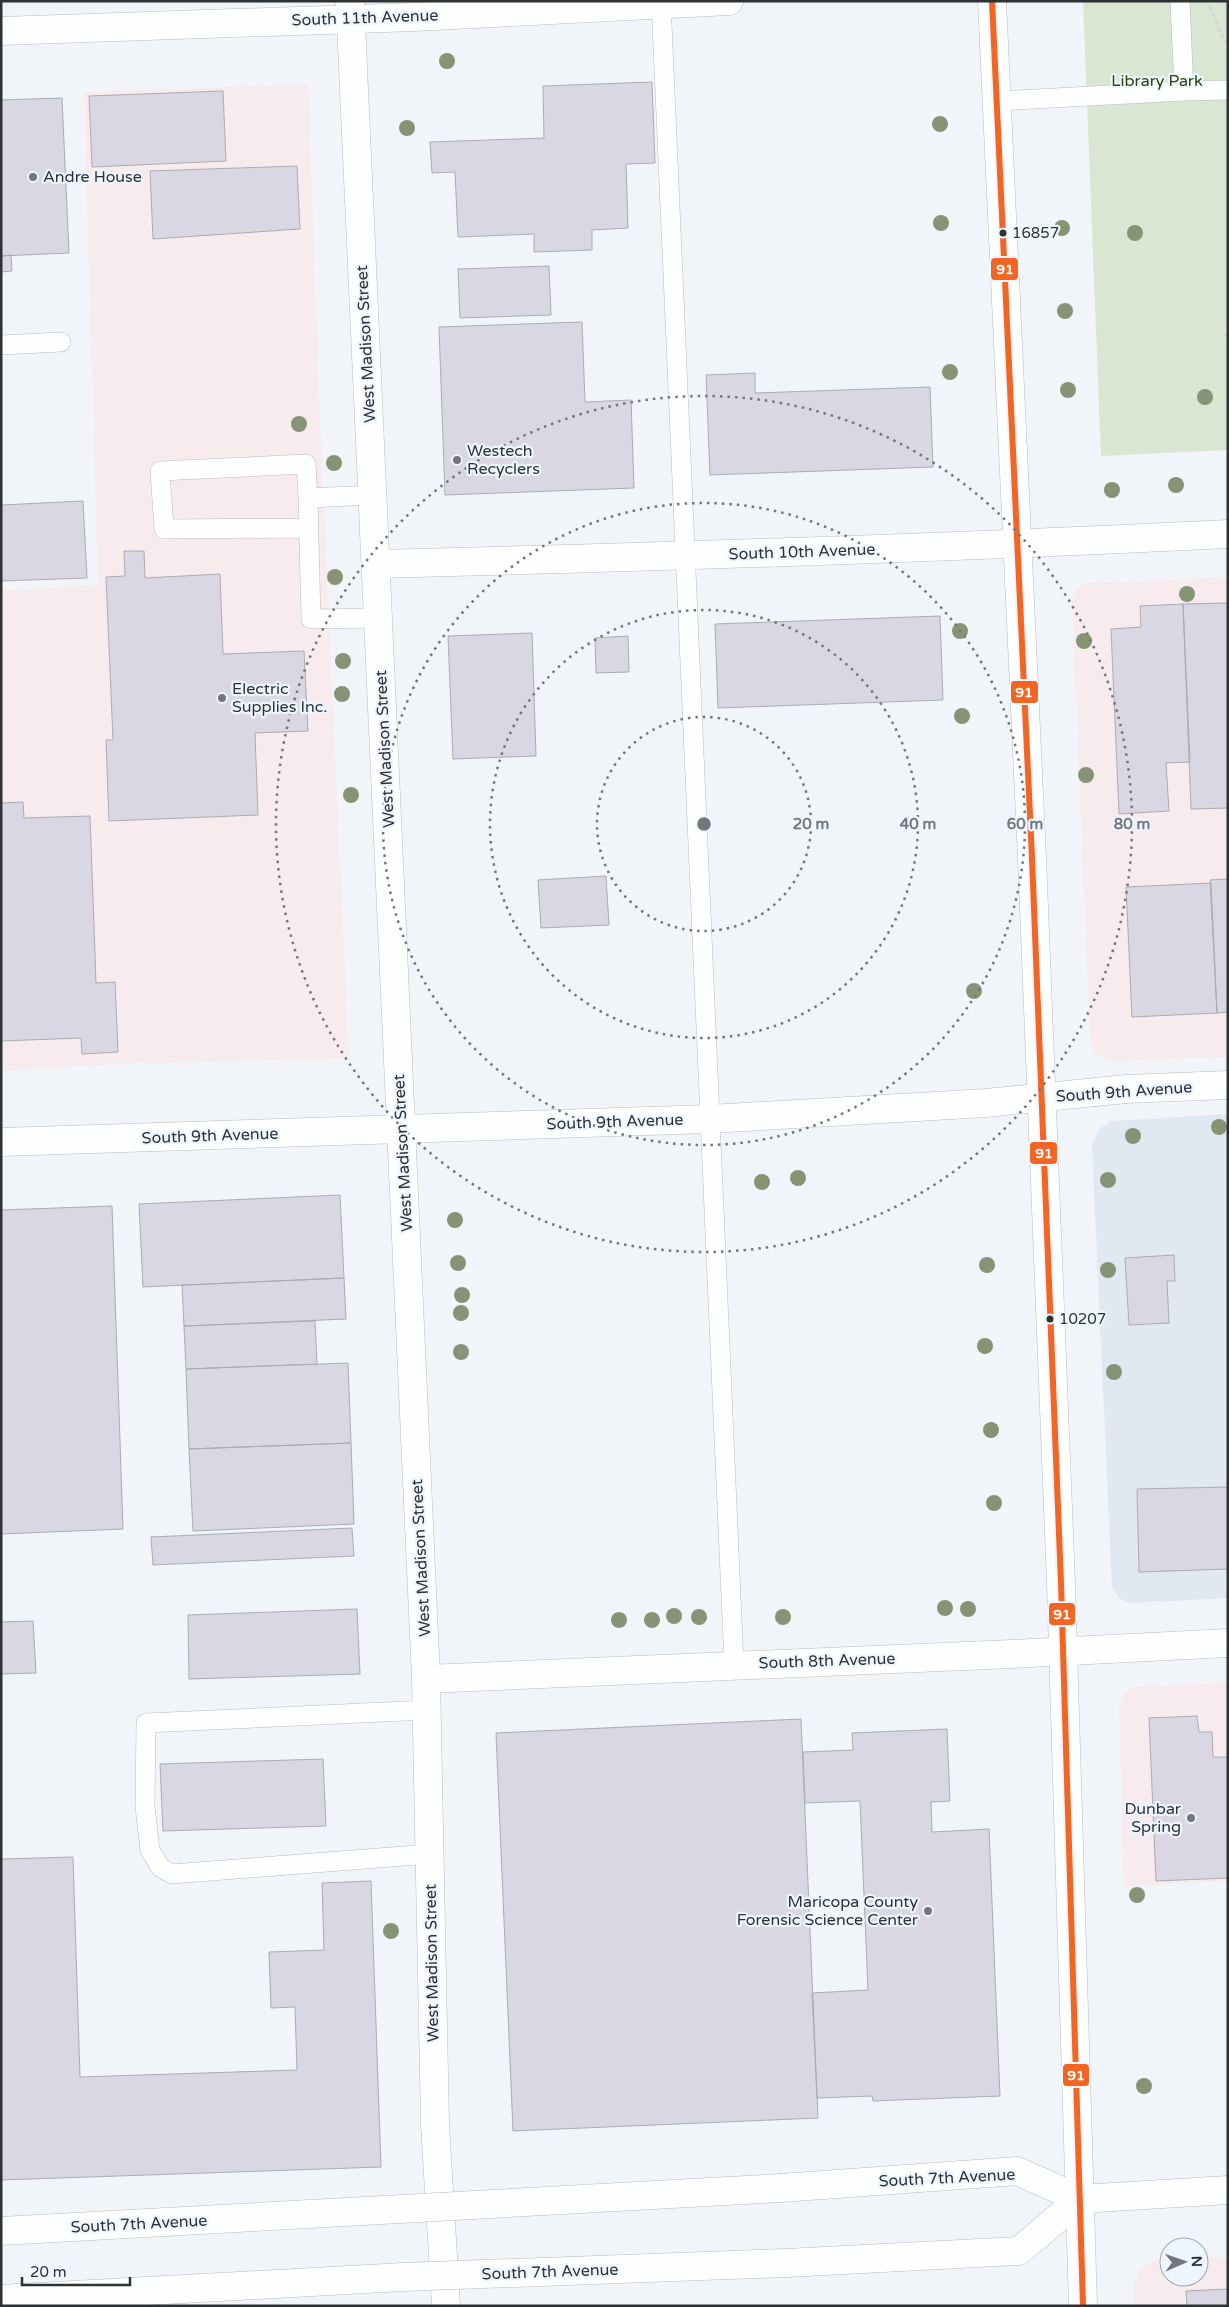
<svg xmlns="http://www.w3.org/2000/svg" width="1229" height="2307" font-family="'Varela Round',sans-serif">
<rect width="100%" height="100%" fill="#f1f5fa"/>
<path fill="#f8ebee" d="M308,84L321,446L349,1059L120,1064L1,1071V590L98,585L84,92Z
M1228,577V1057L1109,1062L1096,1054L1090,1041L1072,599L1077,589L1086,583Z
M1228,1682V1881L1124,1887L1119,1703L1125,1693L1133,1687Z
M1228,2257V2306H1134L1133,2288L1139,2271L1155,2260H1169V2277H1199V2258Z"/>
<path fill="#e0e8f2" d="M1228,1114V1598L1131,1603L1120,1599L1112,1587L1092,1147L1098,1130L1111,1121Z"/>
<path fill="#d9e6d2" d="M1083,1H1228V450L1101,456Z"/>
<path fill="#d8d7e3" stroke="#aaacb0" d="M652,82L655,163L626,164L628,228L592,230V250L534,252V234L458,237L455,172L432,173L430,142L544,138L543,86Z
M223,91L226,161L92,167L89,96Z
M62,98L69,253L1,256V100Z
M297,166L300,229L153,239L150,171Z
M11,255L12,271L1,272V256Z
M549,266L551,315L460,318L458,269Z
M582,322L585,402L631,400L634,488L445,495L439,327Z
M755,373V393L930,387L933,467L710,475L706,375Z
M83,501L87,578L1,581V505Z
M124,551H144L145,578L220,574L223,654L304,651L308,731L255,733L258,815L109,821L106,740H113L106,577L125,576Z
M1228,603V808L1191,809L1183,604Z
M1183,604L1190,762L1166,763L1169,811L1119,814L1111,629L1141,627L1140,606Z
M940,616L943,700L718,708L715,624Z
M532,633L536,756L453,759L448,636Z
M628,636L629,672L596,673L595,638Z
M23,802L24,818L90,816L96,983L115,982L118,1052L82,1054L81,1038L1,1041V803Z
M606,876L609,925L541,928L538,880Z
M1228,879V1012L1217,1013L1210,880Z
M1211,883L1217,1013L1132,1017L1126,887Z
M340,1195L344,1278L143,1287L139,1204Z
M112,1206L123,1529L1,1534V1210Z
M1174,1255L1175,1281H1167L1169,1323L1129,1325L1125,1258Z
M344,1278L346,1319L184,1326L182,1285Z
M315,1321L317,1364L186,1369L184,1326Z
M348,1363L351,1443L189,1449L186,1369Z
M351,1443L354,1524L193,1531L189,1449Z
M1228,1487V1569L1139,1572L1137,1489Z
M352,1528L354,1556L153,1565L151,1537Z
M357,1609L360,1674L189,1679L188,1615Z
M33,1621L36,1673L1,1674V1622Z
M1197,1716L1199,1732H1212L1213,1757H1228V1878L1156,1881L1149,1718Z
M801,1719L818,2118L513,2131L496,1733Z
M947,1729L950,1801L931,1802L932,1832L989,1829L1000,2096L873,2101L872,2096L817,2098L812,1993L868,1990L860,1801L805,1803L803,1752L853,1750L852,1733Z
M323,1759L326,1826L163,1831L160,1764Z
M73,1857L80,2077L297,2070L295,2007L271,2008L269,1952L324,1950L322,1883L371,1881L381,2167L1,2180V1859Z
M1228,2289V2306H1187L1186,2291Z"/>
<g fill="none" stroke-linecap="round" stroke-linejoin="round">
<defs>
<path id="lane" d="M661,1L734,1665
M1184,91L1228,90
M998,101L1184,91L1180,1
M1,345L61,342
M374,495L308,498L311,619L379,618
M308,528L164,529L160,471L306,464L308,498
M427,1710L146,1723L145,1807L150,1850L160,1867L172,1874L430,1854"/>
<path id="street" d="M350,1L426,1679L435,2124L446,2306
M1,31L414,17L729,1
M377,564C661,557 944,548 1228,534
M1,1142L710,1119L986,1103L1126,1089L1228,1085
M426,1679L1012,1654L1228,1643"/>
<path id="secondary" d="M992,1L1032,858L1061,1583L1083,2306
M781,2188L1017,2171L1080,2199L1228,2190
M786,2263L1019,2251L1080,2199"/>
</defs>
<use href="#lane" stroke="#b8bbbf" stroke-width="20"/>
<use href="#street" stroke="#b8bbbf" stroke-width="29"/>
<use href="#secondary" stroke="#b8bbbf" stroke-width="29"/>
<path stroke="#d4d5d7" stroke-width="3" stroke-dasharray="5 2.5" stroke-linecap="butt" d="M1210,6L1223,38L1228,44
M1224,334L1228,336"/>
<use href="#lane" stroke="#fdfefe" stroke-width="19"/>
<use href="#street" stroke="#fdfefe" stroke-width="28"/>
<use href="#secondary" stroke="#fdfefe" stroke-width="28"/>
<defs>
<path id="secondary-bridge" d="M1,2231L781,2188
M1,2299L403,2277L786,2263"/>
</defs>
<use href="#secondary-bridge" stroke="#b8bbbf" stroke-width="29" stroke-linecap="butt"/>
<use href="#secondary-bridge" stroke="#fdfefe" stroke-width="28"/>
<defs>
<path id="bus-1" d="M992,1L1032,858L1061,1583L1083,2306"/>
</defs>
<use href="#bus-1" stroke="#edf5fe" stroke-width="10"/>
<use href="#bus-1" stroke="#f26522" stroke-width="6"/>
</g>
<g fill="#869475">
<circle cx="447" cy="61" r="8"/>
<circle cx="940" cy="124" r="8"/>
<circle cx="407" cy="128" r="8"/>
<circle cx="941" cy="223" r="8"/>
<circle cx="1062" cy="228" r="8"/>
<circle cx="1135" cy="233" r="8"/>
<circle cx="1065" cy="311" r="8"/>
<circle cx="950" cy="372" r="8"/>
<circle cx="1068" cy="390" r="8"/>
<circle cx="1205" cy="397" r="8"/>
<circle cx="299" cy="424" r="8"/>
<circle cx="334" cy="463" r="8"/>
<circle cx="1176" cy="485" r="8"/>
<circle cx="1112" cy="490" r="8"/>
<circle cx="335" cy="577" r="8"/>
<circle cx="1187" cy="594" r="8"/>
<circle cx="960" cy="631" r="8"/>
<circle cx="1084" cy="641" r="8"/>
<circle cx="343" cy="661" r="8"/>
<circle cx="342" cy="694" r="8"/>
<circle cx="962" cy="716" r="8"/>
<circle cx="1086" cy="775" r="8"/>
<circle cx="351" cy="795" r="8"/>
<circle cx="974" cy="991" r="8"/>
<circle cx="1219" cy="1127" r="8"/>
<circle cx="1133" cy="1136" r="8"/>
<circle cx="798" cy="1178" r="8"/>
<circle cx="1108" cy="1180" r="8"/>
<circle cx="762" cy="1182" r="8"/>
<circle cx="455" cy="1220" r="8"/>
<circle cx="458" cy="1263" r="8"/>
<circle cx="987" cy="1265" r="8"/>
<circle cx="1108" cy="1270" r="8"/>
<circle cx="462" cy="1295" r="8"/>
<circle cx="461" cy="1313" r="8"/>
<circle cx="985" cy="1346" r="8"/>
<circle cx="461" cy="1352" r="8"/>
<circle cx="1114" cy="1372" r="8"/>
<circle cx="991" cy="1430" r="8"/>
<circle cx="994" cy="1503" r="8"/>
<circle cx="945" cy="1608" r="8"/>
<circle cx="968" cy="1609" r="8"/>
<circle cx="674" cy="1616" r="8"/>
<circle cx="699" cy="1617" r="8"/>
<circle cx="783" cy="1617" r="8"/>
<circle cx="619" cy="1620" r="8"/>
<circle cx="652" cy="1620" r="8"/>
<circle cx="1137" cy="1895" r="8"/>
<circle cx="391" cy="1931" r="8"/>
<circle cx="1144" cy="2086" r="8"/>
</g>
<g fill="none" stroke="#73767a" stroke-width="2.5" stroke-dasharray="2.5 5">
<circle cx="704" cy="824" r="107"/>
<circle cx="704" cy="824" r="214"/>
<circle cx="704" cy="824" r="321"/>
<circle cx="704" cy="824" r="428"/>
</g>
<g fill="#73767a" stroke="#edf5fe" stroke-width="2">
<circle cx="33" cy="177" r="5"/>
<circle cx="457" cy="460" r="5"/>
<circle cx="222" cy="698" r="5"/>
<circle cx="1191" cy="1818" r="5"/>
<circle cx="928" cy="1911" r="5"/>
</g>
<g fill="#2f3235" stroke="#edf5fe" stroke-width="2">
<circle cx="1003" cy="233" r="4.5"/>
<circle cx="1050" cy="1319" r="4.5"/>
</g>
<g text-anchor="middle" dominant-baseline="central" stroke-width="4.5" stroke-linejoin="round" paint-order="stroke">
<g font-size="15" fill="#2f3235" stroke="#edf5fe" text-anchor="start">
<text x="1012" y="233">16857</text>
<text x="1059" y="1319">10207</text>
</g>
<g font-size="16" fill="#2f3235" stroke="#edf5fe">
<text transform="translate(365 18) rotate(-2)">South 11th Avenue</text>
<text transform="translate(366 344) rotate(-93)">West Madison Street</text>
<text transform="translate(802 552) rotate(-2)">South 10th Avenue</text>
<text transform="translate(385 749) rotate(-93)">West Madison Street</text>
<text transform="translate(1124 1092) rotate(-4)">South 9th Avenue</text>
<text transform="translate(615 1122) rotate(-2)">South 9th Avenue</text>
<text transform="translate(210 1136) rotate(-2)">South 9th Avenue</text>
<text transform="translate(403 1153) rotate(-93)">West Madison Street</text>
<text transform="translate(421 1558) rotate(-93)">West Madison Street</text>
<text transform="translate(827 1661) rotate(-2)">South 8th Avenue</text>
<text transform="translate(432 1963) rotate(-91)">West Madison Street</text>
<text transform="translate(947 2178) rotate(-3)">South 7th Avenue</text>
<text transform="translate(139 2224) rotate(-3)">South 7th Avenue</text>
<text transform="translate(550 2272) rotate(-2)">South 7th Avenue</text>
</g>
<g font-size="16" fill="#2e4408" stroke="#edf5fe">
<text x="1157" y="81">Library Park</text>
</g>
<g font-size="16" fill="#2f3235" stroke="#edf5fe" text-anchor="start">
<text x="43" y="177">Andre House</text>
<text x="467" y="451">Westech<tspan x="467" dy="18">Recyclers</tspan></text>
<text x="232" y="689">Electric<tspan x="232" dy="18">Supplies Inc.</tspan></text>
<text x="1181" y="1809" text-anchor="end">Dunbar<tspan x="1181" dy="18">Spring</tspan></text>
<text x="918" y="1902" text-anchor="end">Maricopa County<tspan x="918" dy="18">Forensic Science Center</tspan></text>
</g>
</g>
<circle cx="704" cy="824" r="8" fill="#73767a" stroke="#edf5fe" stroke-width="2.5"/>
<g font-size="15" text-anchor="middle" font-weight="bold" fill="#73767a" stroke="#edf5fe" stroke-width="4.5" stroke-linejoin="round" paint-order="stroke">
<text x="811" y="829">20 m</text>
<text x="918" y="829">40 m</text>
<text x="1025" y="829">60 m</text>
<text x="1132" y="829">80 m</text>
</g>
<g stroke="#edf5fe" stroke-width="2">
<rect x="990" y="257" width="29" height="24" rx="5" fill="#f26522"/>
<rect x="1010" y="680" width="29" height="24" rx="5" fill="#f26522"/>
<rect x="1029" y="1141" width="29" height="24" rx="5" fill="#f26522"/>
<rect x="1048" y="1602" width="28" height="24" rx="5" fill="#f26522"/>
<rect x="1062" y="2063" width="28" height="24" rx="5" fill="#f26522"/>
</g>
<g font-size="14" text-anchor="middle" font-weight="bold" fill="#fff">
<text x="1005" y="274">91</text>
<text x="1024" y="697">91</text>
<text x="1044" y="1158">91</text>
<text x="1062" y="1619">91</text>
<text x="1076" y="2080">91</text>
</g>
<rect width="1229" height="2307" fill="none" stroke="#2f3235" stroke-width="5"/>
<g transform="translate(1184 2262) rotate(88)"><circle r="24" fill="#edf5fe" stroke="#a1a7ae"/>
<path d="M0-4L9 19L0 12L-9 19Z" fill="#73767a"/>
<text y="-8" font-size="14" font-weight="bold" text-anchor="middle" fill="#2f3235">N</text>
</g>
<path d="M22 2277v8h108v-8" fill="none" stroke="#2f3235" stroke-width="2.5"/>
<text x="30" y="2277" font-size="15" fill="#2f3235" stroke="#edf5fe" stroke-width="4" paint-order="stroke">20 m</text>
</svg>
